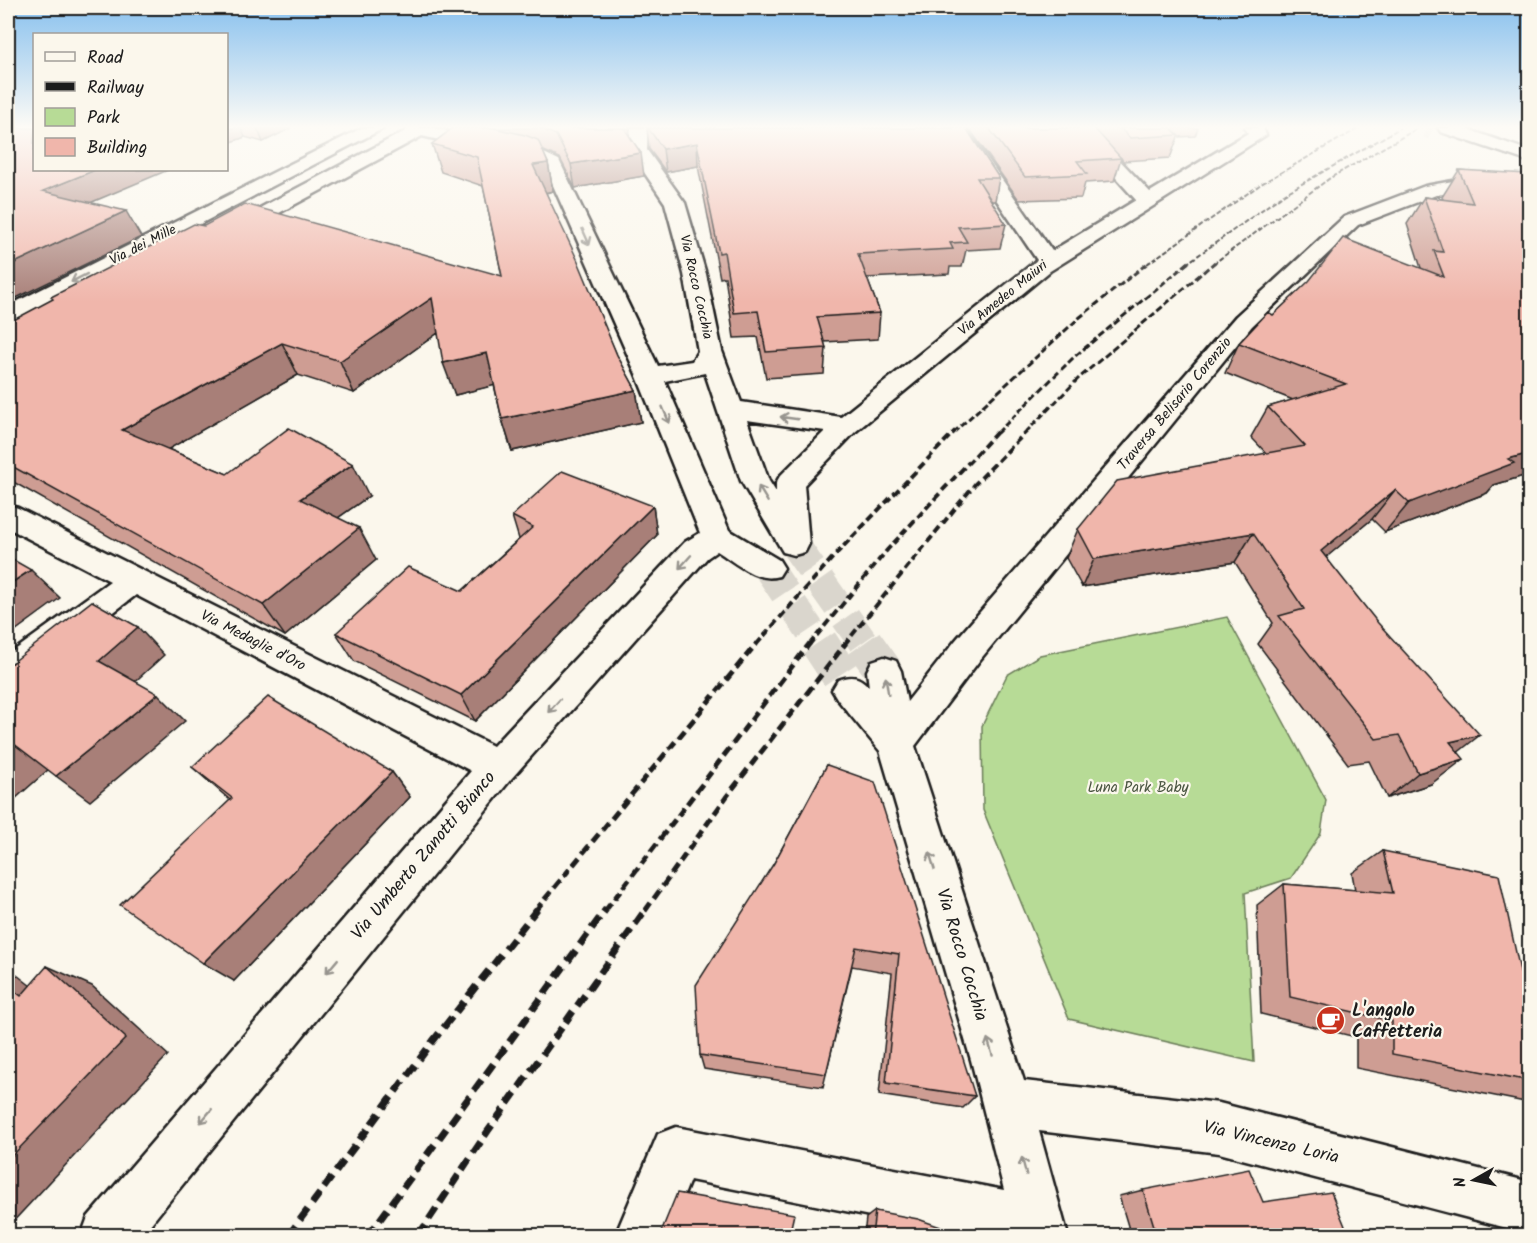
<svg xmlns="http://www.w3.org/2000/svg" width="1537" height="1243" font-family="Kalam,sans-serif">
<rect width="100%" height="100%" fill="#fbf7ec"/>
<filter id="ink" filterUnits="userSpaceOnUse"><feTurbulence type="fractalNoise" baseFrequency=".0167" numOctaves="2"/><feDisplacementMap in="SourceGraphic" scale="12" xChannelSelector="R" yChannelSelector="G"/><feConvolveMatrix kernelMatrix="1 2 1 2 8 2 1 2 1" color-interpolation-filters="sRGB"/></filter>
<g filter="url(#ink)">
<path fill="#b7db96" stroke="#6a7c59" stroke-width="1.5" d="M1227,617L1326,800L1321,833L1291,878L1245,893L1254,1062L1069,1019L983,810L982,726L1007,675L1040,655Z"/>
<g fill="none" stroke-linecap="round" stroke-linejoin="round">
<path stroke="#dad6cd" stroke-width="20" stroke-dasharray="20 10" stroke-linecap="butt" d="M1427,128L1432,130"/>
<path stroke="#dad6cd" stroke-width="30" stroke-dasharray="30 15" stroke-linecap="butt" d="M794,544L865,645
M768,568L820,645"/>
<path stroke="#dad6cd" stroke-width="38" stroke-dasharray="38 19" stroke-linecap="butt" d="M819,643L850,690
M864,643L884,671"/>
<defs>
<path id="minor" d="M362,128H384L16,320L8,322V306Z
M411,128H434L544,153L559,160L658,366L692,361L698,351L684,274L665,203L629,150L630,128H648L647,150L685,203L706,274L722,351L741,402L841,417L1037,260L948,128H966L1052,251L1136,200L1071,128H1089L1150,192L1248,133L1245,128H1263L1266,135L1050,271L855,432L804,485L809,544L805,552L794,555L783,552L741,481L705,373L665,381L729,530L779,560L784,568L779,576C757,583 736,563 717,551L707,558L511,779L141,1236H81L88,1217L471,771L136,595L20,684L8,688V655L110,581L8,528V505L18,508L493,746L685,542L700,533L636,374L545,167L532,161L422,136L238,235H224L221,231L224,227ZM747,420L825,431L780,476L776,483V492L769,481Z
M1438,128H1464L1530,151V162L1441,132Z
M1453,181L1530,183V195L1453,193L1436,195L1358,225L1252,326L979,661L915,746L1024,1081L1219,1103L1530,1182V1234L1219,1153L1039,1131L1068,1236H970L690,1180L668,1236H615L658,1134L676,1127L1004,1190L971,1060L880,751L838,700L832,690L838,680C851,675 859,676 869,687L867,671L872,661L884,657L896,661L901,671L907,702L955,641L1236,316L1344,217L1425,186Z"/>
</defs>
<use href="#minor" stroke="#1c1c1c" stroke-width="5"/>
<use href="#minor" fill="#fbf7ec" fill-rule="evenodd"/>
<path stroke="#1c1c1c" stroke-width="2" stroke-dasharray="5 2" stroke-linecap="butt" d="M1147,264L1261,184L1359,128
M1186,264L1284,194L1400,128
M1213,264L1330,178L1418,128"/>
<path stroke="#1c1c1c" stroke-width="3" stroke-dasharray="7 3" stroke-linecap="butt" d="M953,433L1079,318L1149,262
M997,433L1074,357L1189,262
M1025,433L1079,378L1215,262"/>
<path stroke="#1c1c1c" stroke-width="4" stroke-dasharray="8 4" stroke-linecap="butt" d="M756,645L835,555L955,431
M809,645L888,549L998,431
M844,645L975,484L1027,431"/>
<path stroke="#1c1c1c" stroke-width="5" stroke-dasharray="10 5" stroke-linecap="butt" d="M535,911L757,643
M605,911L810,643
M645,911L727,796L846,643"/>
<path stroke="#1c1c1c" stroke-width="7" stroke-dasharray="13 7" stroke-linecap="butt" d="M288,1236L433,1041L537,909
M368,1236L606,909
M418,1236L488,1131L646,909"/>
</g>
<path fill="#ce9d93" stroke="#1c1c1c" stroke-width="1.5" d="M226,128H291L263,142L245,137L226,144Z
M453,128H630L629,135L644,176L575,188L560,158L542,150L548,163L553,191L546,193L617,355L636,390L641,422L512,451L502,419L494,385L455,395L438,333L354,393L298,375L168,449L227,474L369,496L338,518L376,560L285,636L8,479V323L204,226L502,276L483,186L441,172L432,144Z
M647,128H966L999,178L995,201H991L1006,224L1000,248L966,250L962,267H950L949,274L867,278L880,313L878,339L824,342L826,348L824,374L766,378L758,337L734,338L725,277L720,278L698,166L666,172L649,149Z
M969,128H1198L1195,136L1178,137L1170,158L1123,161L1121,158L1114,181L1085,183L1081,198L1019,200Z
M1459,170L1530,177V474L1494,485L1487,493L1385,532L1372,519L1326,557L1458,752L1431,784L1387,798L1369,761L1348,764L1258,644L1273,623L1235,562L1082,587L1066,558L1078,529L1266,453L1251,437L1268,407L1293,400L1225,373L1239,343L1273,315L1421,268L1407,224L1424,197L1443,199L1442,197Z
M653,506L657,535L475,721L354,661L336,633L462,591L519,539L512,516Z
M827,765L975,1096L963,1108L879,1095L892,973L852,966L823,1087L704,1069L700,1055L774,863Z
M192,767L392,772L410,797L234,981L230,800Z
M1383,851L1522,980L1530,982V1103L1356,1068V1037L1261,1014L1257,905L1284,884L1355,890L1352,873Z
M1143,1190L1263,1202L1349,1236H1131L1119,1196Z
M875,1211L966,1236H864L866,1218Z"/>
<path fill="#a87f78" stroke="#1c1c1c" stroke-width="1.5" d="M226,128H241L245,137L226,144Z
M257,128H291L263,142Z
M624,128H630L627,150Z
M697,143L698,166L666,172L663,149Z
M641,153L644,176L575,188L571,164Z
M548,163L553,191L539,194L533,165Z
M95,170H168L59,216L43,191Z
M126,211L141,237L8,302V266Z
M432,298L442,330L354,393L340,361Z
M282,343L298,375L146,462L122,430Z
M487,353L496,385L455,395L443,363Z
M636,390L641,422L512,451L502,419Z
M1530,453V474L1494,485L1487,493L1385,532L1409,503L1508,459Z
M353,464L369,496L319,531L300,499Z
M1395,490L1372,519L1299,580L1321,551Z
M653,506L657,535L475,721L461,695Z
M359,528L376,560L285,636L263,605Z
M1253,533L1235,562L1082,587L1094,559Z
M31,570L60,598L8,636V585Z
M138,627L164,655L128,688L99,661Z
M158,694L185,721L90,801L56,776Z
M1480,735L1447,761L1450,742Z
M14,744L49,769L8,805V749Z
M1464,759L1431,784L1387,798L1418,773Z
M392,772L410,797L234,981L203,963Z
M47,966L92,986L168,1055L8,1227V1160Z
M8,968L68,1015L21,996L8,986Z"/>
<path fill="#f0b6ab" stroke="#1c1c1c" stroke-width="1.5" d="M8,128H34V170H95L43,191L126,211L8,266Z
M453,128H494L525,135L538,140L548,163L533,165L578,261L617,355L636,390L502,419L487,353L443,363L432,298L340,361L282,343L122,430L227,474L289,428L353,464L300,499L359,528L263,605L8,464V323L53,299L51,297L194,224L204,226L245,204L502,276L477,157L432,144Z
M539,128H624L641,153L571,164L556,135Z
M648,128H966L999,178H977L1006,224L958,227L967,242L950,243L953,249L858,254L880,313L817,317L826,348L766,352L758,311L734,313L724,252L719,253L697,143L663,149Z
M989,128H1094L1121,158L1077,161L1087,174L1025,177Z
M1120,128H1171L1178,135L1130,138Z
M1459,170L1528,174L1530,177V453L1508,459L1514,463L1409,503L1395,490L1321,551L1378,623L1480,735L1450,742L1464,759L1418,773L1399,735L1376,739L1279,616L1304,609L1253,533L1094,559L1078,529L1117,481L1305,446L1268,407L1346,384L1239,343L1268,312L1273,315L1309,281L1343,238L1444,277L1434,251L1443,252L1424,197L1473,203Z
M562,471L653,506L461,695L336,633L408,567L462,591L533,527L512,516Z
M8,557L31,570L8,585Z
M92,601L138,627L99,661L158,694L56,776L14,744L8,749V666Z
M268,697L392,772L203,963L120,905L232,798L192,767Z
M827,765L875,782L975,1096L886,1083L899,954L856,947L826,1074L700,1055L696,985L774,863Z
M1383,851L1499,875L1522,980L1530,982V1081L1392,1054V1021L1290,997L1284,884L1393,893Z
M47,966L126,1038L8,1160V986L21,996Z
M1249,1169L1263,1202L1331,1192L1349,1236H1157L1143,1190Z
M677,1193L794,1214L789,1236H646L647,1233L661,1232Z
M875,1211L918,1219L966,1236H872Z"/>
<defs><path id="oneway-shaft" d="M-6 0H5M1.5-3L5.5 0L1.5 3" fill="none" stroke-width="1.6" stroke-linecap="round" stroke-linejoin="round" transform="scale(1.5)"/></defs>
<g stroke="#97948e">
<use href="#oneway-shaft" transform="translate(586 237) rotate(66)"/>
<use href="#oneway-shaft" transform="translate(79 278) rotate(153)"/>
<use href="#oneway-shaft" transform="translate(666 415) rotate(67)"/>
<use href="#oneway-shaft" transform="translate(789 418) rotate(-172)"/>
<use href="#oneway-shaft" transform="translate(763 494) rotate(-121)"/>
<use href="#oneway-shaft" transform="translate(685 562) rotate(132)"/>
<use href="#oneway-shaft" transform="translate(887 686) rotate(-99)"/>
<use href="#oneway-shaft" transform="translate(554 706) rotate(132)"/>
<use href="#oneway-shaft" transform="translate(932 861) rotate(-107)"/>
<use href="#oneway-shaft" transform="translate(332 966) rotate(130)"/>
<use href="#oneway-shaft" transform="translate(990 1047) rotate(-107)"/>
<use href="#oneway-shaft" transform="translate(206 1116) rotate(130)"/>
<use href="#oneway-shaft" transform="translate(1024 1166) rotate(-105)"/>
</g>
</g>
<linearGradient id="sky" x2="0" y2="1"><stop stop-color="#87c0ee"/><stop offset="0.42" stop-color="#fdfbf6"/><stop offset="1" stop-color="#fdfbf6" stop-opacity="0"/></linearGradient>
<rect width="1537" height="302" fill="url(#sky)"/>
<defs>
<symbol id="cafe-disc" viewBox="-11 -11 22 22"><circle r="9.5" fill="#c8321e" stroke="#fbf7ec"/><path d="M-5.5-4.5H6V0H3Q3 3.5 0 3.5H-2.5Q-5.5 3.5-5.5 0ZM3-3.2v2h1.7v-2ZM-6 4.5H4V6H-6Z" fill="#fff"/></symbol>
</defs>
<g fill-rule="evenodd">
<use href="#cafe-disc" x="1314" y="1004" width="33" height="33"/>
</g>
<g text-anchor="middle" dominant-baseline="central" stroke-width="4.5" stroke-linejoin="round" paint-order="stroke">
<g font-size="14" fill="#1c1c1c" stroke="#fbf7ec">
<text transform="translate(143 245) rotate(-27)">Via dei Mille</text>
<text transform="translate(696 287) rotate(77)">Via Rocco Cocchia</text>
<text transform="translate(1003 298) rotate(-39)">Via Amedeo Maiuri</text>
</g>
<g font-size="15" fill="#1c1c1c" stroke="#fbf7ec">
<text transform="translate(1175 404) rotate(-50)">Traversa Belisario Corenzio</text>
<text transform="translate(253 641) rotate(27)">Via Medaglie d'Oro</text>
</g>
<g font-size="15" fill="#4a5541" stroke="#fbf7ec">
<text x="1138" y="788">Luna Park Baby</text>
</g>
<g font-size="18" fill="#1c1c1c" stroke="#fbf7ec">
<text transform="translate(424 856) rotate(-50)">Via Umberto Zanotti Bianco</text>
<text transform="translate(961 955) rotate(73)">Via Rocco Cocchia</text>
<text transform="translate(1271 1143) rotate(13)">Via Vincenzo Loria</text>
</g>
<g font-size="18" font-weight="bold" fill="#1c1c1c" stroke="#fbf7ec" text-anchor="start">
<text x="1352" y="1011">L'angolo<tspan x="1352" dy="21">Caffetteria</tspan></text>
</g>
</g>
<rect width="1537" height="1243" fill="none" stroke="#fbf7ec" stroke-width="30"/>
<rect x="15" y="15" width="1507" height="1213" fill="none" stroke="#1c1c1c" stroke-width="2" filter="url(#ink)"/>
<rect x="33" y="33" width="195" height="138" fill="#fbf7ec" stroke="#a29f99" stroke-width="1.5"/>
<rect x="45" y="52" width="30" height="9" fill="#fbf7ec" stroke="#a29f99" stroke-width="1.5"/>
<text x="87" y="63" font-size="18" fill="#1c1c1c">Road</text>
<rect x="45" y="82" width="30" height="9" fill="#1c1c1c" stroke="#a29f99" stroke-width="1.5"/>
<text x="87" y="93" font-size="18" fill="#1c1c1c">Railway</text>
<rect x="45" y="108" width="30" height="18" fill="#b7db96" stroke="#a29f99" stroke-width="1.5"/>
<text x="87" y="123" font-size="18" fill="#1c1c1c">Park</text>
<rect x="45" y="138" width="30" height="18" fill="#f0b6ab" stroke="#a29f99" stroke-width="1.5"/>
<text x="87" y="153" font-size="18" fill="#1c1c1c">Building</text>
<g transform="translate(1474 1180) rotate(261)" stroke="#fbf7ec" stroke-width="4.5" paint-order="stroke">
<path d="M0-4.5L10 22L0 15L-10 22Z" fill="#1c1c1c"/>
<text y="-9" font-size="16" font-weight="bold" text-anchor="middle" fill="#1c1c1c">N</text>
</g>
</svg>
